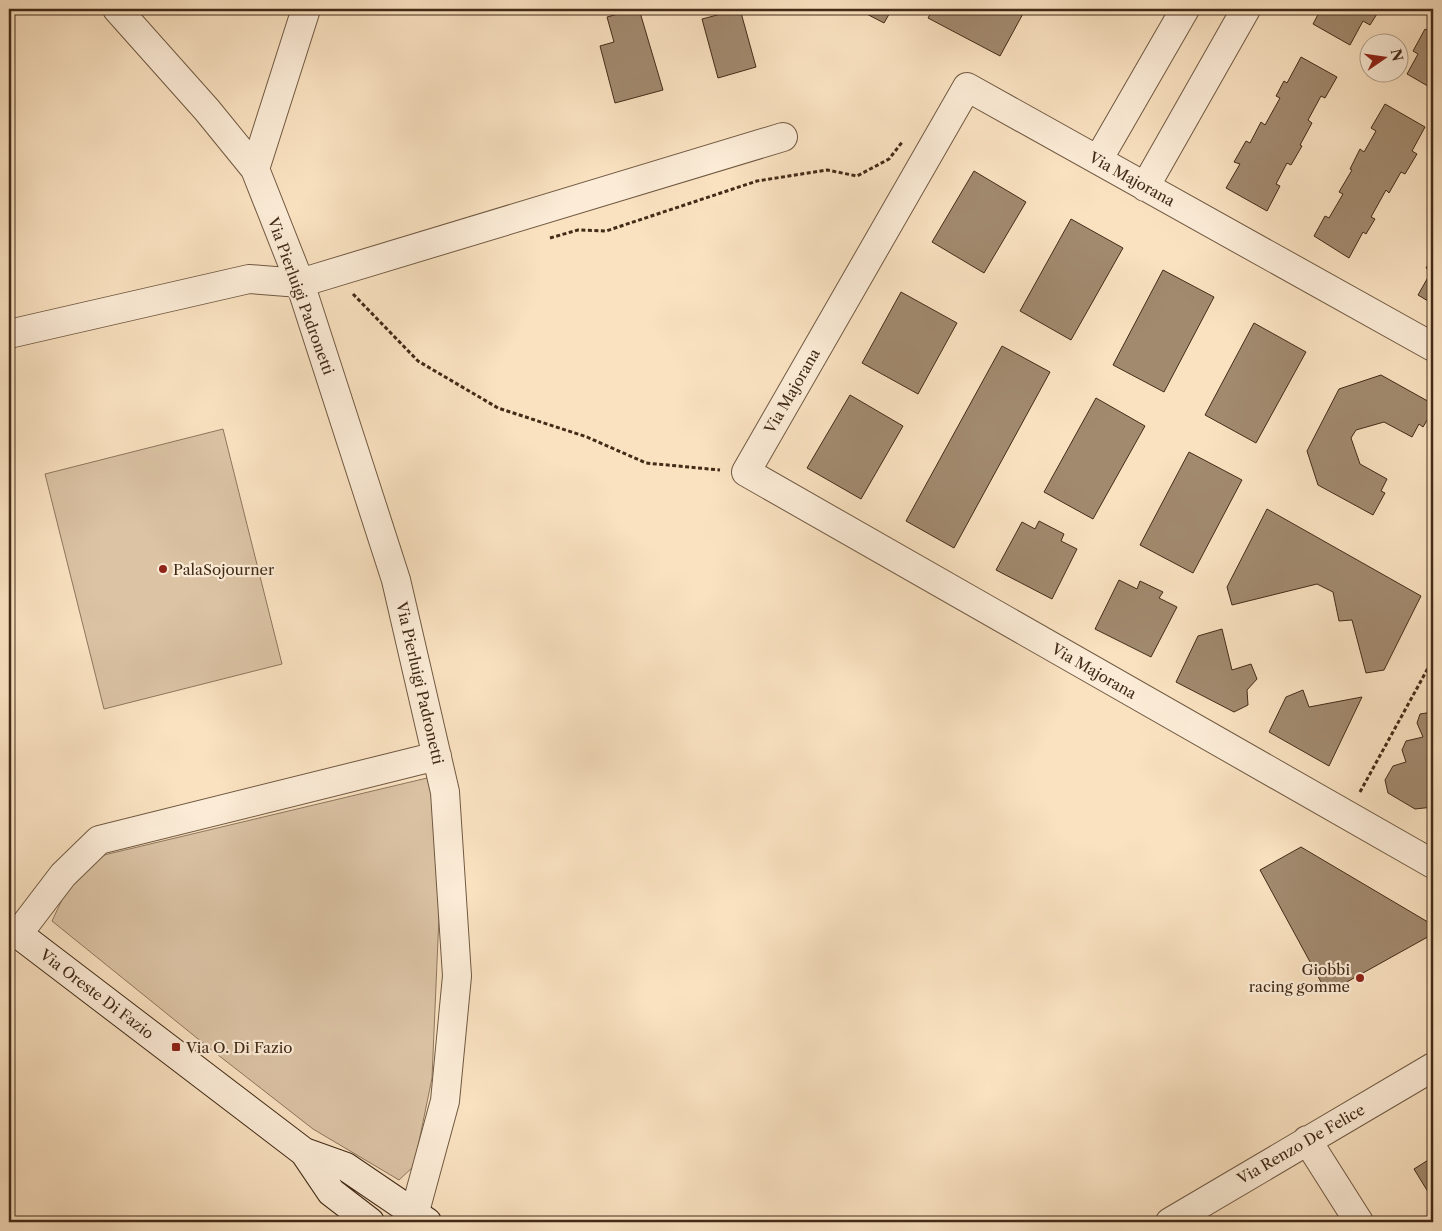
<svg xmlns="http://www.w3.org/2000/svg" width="1442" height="1231" font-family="'Libre Caslon Text',serif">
<rect width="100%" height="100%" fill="#fae2c1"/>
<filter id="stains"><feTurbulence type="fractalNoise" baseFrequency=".004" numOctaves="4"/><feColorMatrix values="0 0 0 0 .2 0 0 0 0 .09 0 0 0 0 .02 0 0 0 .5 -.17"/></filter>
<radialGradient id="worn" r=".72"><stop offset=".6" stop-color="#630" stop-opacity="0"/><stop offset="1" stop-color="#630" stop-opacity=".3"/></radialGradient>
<path fill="#dbc3a4" stroke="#8e775e" d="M223,429L282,664L104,709L45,474Z
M427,778L433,797L439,916L432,1078L414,1166L399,1180L313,1129L213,1051L52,921L67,889L104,855Z"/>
<path fill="#a28a6f" stroke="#422b17" d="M636,9H639L663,90L615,103L600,46L614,42L607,17Z
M740,9L756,67L718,78L702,19Z
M857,9H892L884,23Z
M933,9H1022L1025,10L1000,56L928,18Z
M1321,9H1380L1370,25L1363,21L1350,45L1313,24Z
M1433,27V89L1407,74L1418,54L1413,51L1425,29L1431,32Z
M1301,57L1337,77L1325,98L1321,96L1308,120L1312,123L1300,145L1302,146L1291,165L1287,163L1276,184L1280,186L1267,211L1226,188L1240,164L1234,162L1246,141L1250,143L1261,122L1265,125L1280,98L1276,96L1284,81L1287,83Z
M1385,104L1425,127L1412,151L1417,154L1405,174L1401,172L1389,193L1386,190L1371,217L1375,219L1366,234L1363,232L1349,258L1314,236L1325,216L1329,218L1343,194L1339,192L1352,170L1350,169L1360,149L1364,152L1376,131L1371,128Z
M974,171L1026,202L984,273L932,242Z
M1071,219L1123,248L1071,340L1020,311Z
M1433,256V304L1418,295L1431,272L1426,268Z
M1163,270L1214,297L1164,392L1113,365Z
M901,292L957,323L918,394L862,363Z
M1254,323L1306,352L1256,443L1205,415Z
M1002,346L1050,372L954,548L906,521Z
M1381,375L1433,404V410L1423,427L1419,424L1412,437L1384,422L1356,430L1351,438L1360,464L1387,479L1381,491L1385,493L1373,515L1318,485L1307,451L1339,389Z
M850,395L903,426L861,499L807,468Z
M1096,398L1145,426L1093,519L1044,492Z
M1189,452L1242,480L1193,573L1140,545Z
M1267,509L1421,596L1384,670L1366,673L1352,620L1339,621L1333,592L1317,584L1232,605L1227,587Z
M1039,521L1064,534L1061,541L1077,549L1052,599L996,570L1022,522L1035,529Z
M1119,580L1137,589L1140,581L1163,592L1159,598L1177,607L1151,657L1095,629Z
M1222,629L1232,670L1251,664L1257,679L1247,690L1248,705L1234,712L1176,682L1198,636Z
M1303,690L1309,707L1362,697L1329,766L1269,732L1286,697Z
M1433,712V786L1429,787L1433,800V807L1415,809L1388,793L1385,780L1393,766L1406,762L1402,750L1406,741L1423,737L1417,723L1420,714Z
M1301,847L1433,925V934L1327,993L1260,870Z
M1433,1157V1200L1414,1169Z"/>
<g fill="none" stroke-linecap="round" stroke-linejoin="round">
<defs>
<path id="street" d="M117,9L207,110L255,169L300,283L396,580L445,792L457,976L445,1101L414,1215
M1098,160L1185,9
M255,169L306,9
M1145,187L1246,9
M9,334L249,279L300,283L783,137
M1433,347L967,87L746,472L1433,864
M18,934L63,875L99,840L437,756
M1307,1140L1359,1222
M1170,1222L1433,1067"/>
<path id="secondary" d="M9,927L304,1152L346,1167L427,1222
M304,1152L331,1192L370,1222"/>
</defs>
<use href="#street" stroke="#705942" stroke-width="30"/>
<use href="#secondary" stroke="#422b17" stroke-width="30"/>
<path stroke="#422b17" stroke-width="3" stroke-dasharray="4 2.5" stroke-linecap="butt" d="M550,238L578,230L606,231L757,181L827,170L857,176L889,159L903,141
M353,294L418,361L498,408L587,437L646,463L720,470
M1360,792L1433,659"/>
<use href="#street" stroke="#fcecd7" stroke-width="28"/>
<use href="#secondary" stroke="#fcecd7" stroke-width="28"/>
</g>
<g fill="#8f2418" stroke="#fcecd7" stroke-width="2">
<circle cx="163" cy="569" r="5"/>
<circle cx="1360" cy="978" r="5"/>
<rect x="171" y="1042" width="10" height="10" rx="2.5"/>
</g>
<g text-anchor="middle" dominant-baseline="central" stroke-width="4.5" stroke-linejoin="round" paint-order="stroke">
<g font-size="15" fill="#422b17" stroke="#fcecd7">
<text transform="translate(1132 179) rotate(29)">Via Majorana</text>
<text transform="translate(301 296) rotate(70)">Via Pierluigi Padronetti</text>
<text transform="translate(792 391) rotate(-60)">Via Majorana</text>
<text transform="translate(1094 671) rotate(30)">Via Majorana</text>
<text transform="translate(420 683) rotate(77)">Via Pierluigi Padronetti</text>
<text transform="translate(97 994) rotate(37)">Via Oreste Di Fazio</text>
<text transform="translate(1301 1144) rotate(-30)">Via Renzo De Felice</text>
</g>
<g font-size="15" fill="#422b17" stroke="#fcecd7" text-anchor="start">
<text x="173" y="569">PalaSojourner</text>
<text x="1350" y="969" text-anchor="end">Giobbi<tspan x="1350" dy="17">racing gomme</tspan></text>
<text x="186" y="1047">Via O. Di Fazio</text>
</g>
</g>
<rect width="1442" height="1231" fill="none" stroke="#fae2c1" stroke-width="30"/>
<rect x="10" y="10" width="1422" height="1211" fill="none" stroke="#422b17" stroke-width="2.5"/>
<rect x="15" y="15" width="1412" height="1201" fill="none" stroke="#422b17"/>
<g transform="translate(1384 58) rotate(77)"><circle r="24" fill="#fcecd7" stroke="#b29f8a"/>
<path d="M0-4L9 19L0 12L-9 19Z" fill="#8f2418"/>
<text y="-8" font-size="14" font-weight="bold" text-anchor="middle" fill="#422b17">N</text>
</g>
<rect width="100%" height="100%" filter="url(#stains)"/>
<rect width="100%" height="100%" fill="url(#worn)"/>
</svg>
